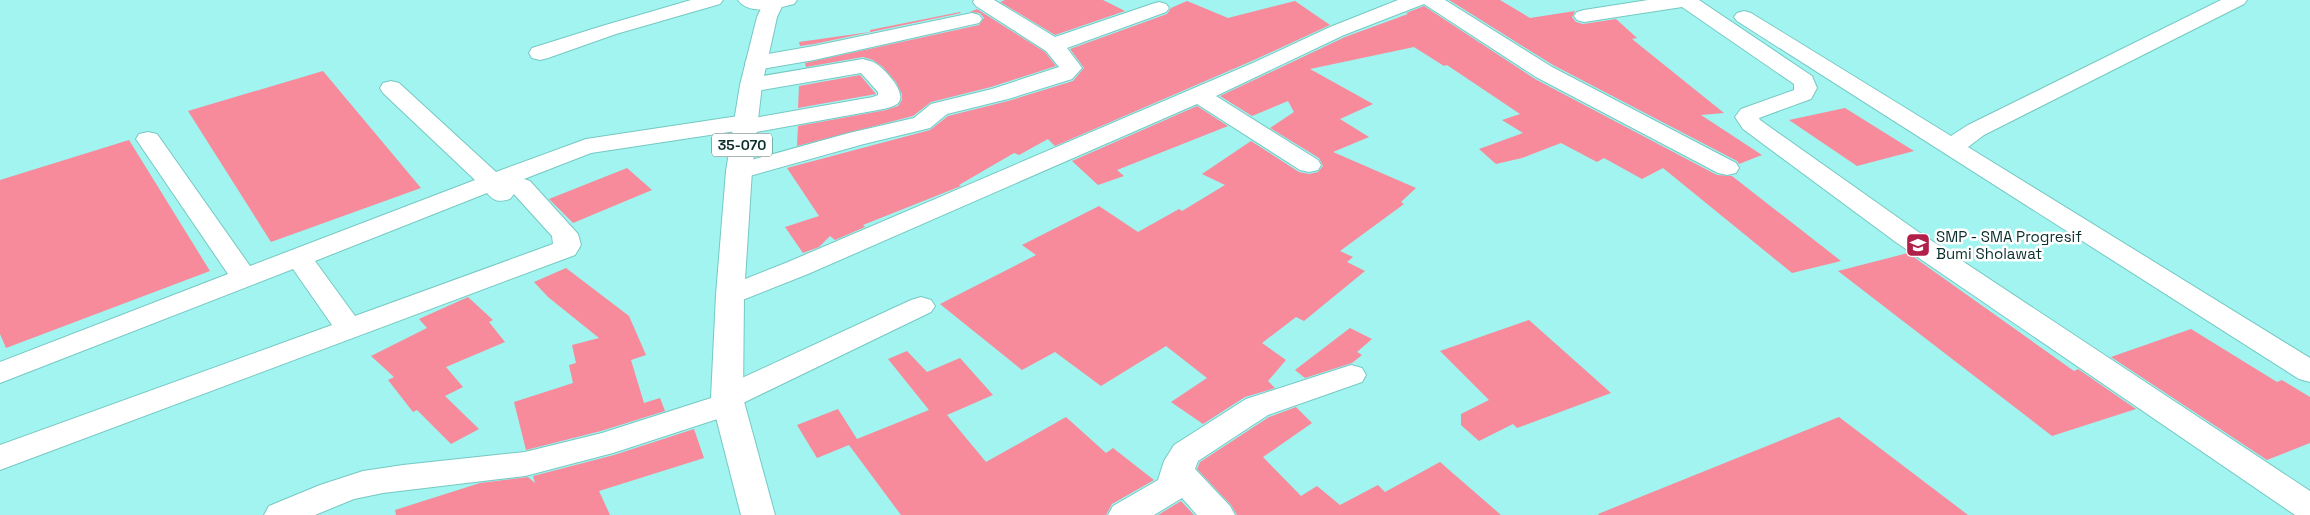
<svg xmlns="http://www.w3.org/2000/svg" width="2310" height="515" font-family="'Space Grotesk',sans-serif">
<rect width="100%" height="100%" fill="#a1f4ef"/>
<path fill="#f78a9b" d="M1005,0H1103L1125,11L1055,35L1000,2Z
M1449,0H1500L1530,18L1575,11L1572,17L1576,22L1583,24L1616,19L1637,38L1632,39L1724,113L1701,115L1762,155L1739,164L1737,161L1553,65Z
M1187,1L1228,18L1295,1L1330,25L1254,60L1055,146L1048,139L1019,155L1014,153L959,185L961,186L863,225L865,227L835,240L830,236L819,247L803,253L785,227L819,216L787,168L930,130L948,116L1008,101L1073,81L1084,68L1070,49L1167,14L1171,8Z
M1424,6L1535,79L1717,175L1732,176L1841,261L1792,273L1663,168L1642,179L1604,158L1597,162L1561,143L1522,158L1496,164L1479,149L1523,133L1502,120L1520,114L1447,65L1444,66L1414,47L1310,69L1373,104L1340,119L1369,137L1333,152L1416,188L1401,202L1404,204L1340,251L1353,257L1347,262L1365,271L1304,321L1296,317L1262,343L1286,360L1268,381L1275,388L1245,397L1203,424L1171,402L1207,378L1166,346L1101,386L1055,352L1022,370L940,304L1036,255L1022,245L1099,206L1138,232L1179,209L1182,211L1225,185L1202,174L1251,141L1299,172L1309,174L1318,172L1323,166L1319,158L1270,128L1294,112L1288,101L1252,116L1220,96L1345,37L1408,14L1406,13Z
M977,9L1045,52L1056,66L991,87L931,102L913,116L797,146L798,126L886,110L898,106L902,100V94L896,82L883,67L873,60L863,57L806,67L805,63L979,25L984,18L980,13L970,12Z
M960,12L961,13L814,44L800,46L799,42L870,32V30Z
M323,71L421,188L271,242L188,111Z
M860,75L876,94L798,108L799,86Z
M1197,106L1228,126L1117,170L1124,176L1098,185L1072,161Z
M1845,108L1914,151L1857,166L1789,120Z
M129,140L210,271L6,348L0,334V180Z
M627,168L652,190L573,223L549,199Z
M1908,253L2074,371L2078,369L2136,409L2052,436L1838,271Z
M566,268L629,316L646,355L631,360L644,403L660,398L665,411L601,431L526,450L514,402L573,383L569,365L576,363L572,345L599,338L548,297L534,282Z
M468,297L493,320L489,322L505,342L446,367L463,387L445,396L479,429L451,444L417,410L413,412L388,380L394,377L371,356L427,328L419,319Z
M1529,320L1611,393L1517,428L1513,424L1479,441L1461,425V414L1489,400L1440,351Z
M1350,328L1372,339L1357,352L1362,355L1352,363L1305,378L1295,370Z
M2191,329L2277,382L2282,380L2310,397V443L2267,460L2111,357Z
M907,351L927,372L960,358L993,395L947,415L986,462L1066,417L1106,453L1113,448L1154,480L1112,504L1106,515H901L849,445L817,458L797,425L838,409L857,439L929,410L888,359Z
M1296,407L1312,423L1263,457L1301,496L1317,486L1340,505L1378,485L1385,492L1440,462L1501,515H1237L1231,505L1197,469L1200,462L1269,417Z
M1839,417L1968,515H1599L1598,514Z
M694,429L704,458L599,491L610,515H396L395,510L480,483L528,477L535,483L533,476L614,455Z
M1181,501L1194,515H1158Z"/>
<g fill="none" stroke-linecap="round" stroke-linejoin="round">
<defs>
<path id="minor" d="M691,0H723L720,4L616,34L548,58L540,60L532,58L529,53L532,48L602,26Z
M738,0H797L794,4C779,8 749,16 738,0Z
M974,0H994L1055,37L1152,4L1159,2L1166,4L1169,8L1166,12L1067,48L1082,68L1072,79L1008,99L947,114L930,128L864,144L739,179L730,176L726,171L730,166L849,133L914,118L931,104L992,89L1059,67L1046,51L976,6L973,2Z
M1398,0H1445L1552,67L1736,163L1739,168L1736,173L1727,175L1718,173L1536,77L1424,4L1344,35L1216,96L1318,160L1321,165L1318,170L1309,172L1300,170L1197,104L808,274L740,301L730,304L720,301L716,295L720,289L788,262L1255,62L1330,27Z
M1648,0H1699L1812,76L1817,88L1811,99L1759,118L1760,120L1917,231L2310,491V515H2295L1897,243L1743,129L1735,117L1741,109L1794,90V84L1682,7L1584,22L1577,20L1574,16L1577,12L1584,10Z
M2221,0H2247L2244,4L1984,135L1968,147L2310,358V382L2299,379L1737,21L1734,17L1737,13L1744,11L1751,13L1951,136L1968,125Z
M972,13L979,15L982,19L979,23L814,60L756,70L748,68L745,63L748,58L756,56L814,46Z
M863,59C868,61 874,61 878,65C886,71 909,95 897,104C893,107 884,109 878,110L745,134L736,131L591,153L524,179L530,181L578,234L581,245L575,255L0,470V445L332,325L293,269L0,383V362L228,274L136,139L139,134L148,132L157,134L250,266L475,180L383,93L380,88L383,83L391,81L399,83L496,172L586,139L745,115L754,118L873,97L878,95V92L861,73L751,92L743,90L740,85L743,80L751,78ZM512,192L552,236L553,244L355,316L315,261L487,193C494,202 500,202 510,199L514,194Z
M921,297L931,300L935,306L931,312L743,403L739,412L613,453L525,476L383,493L354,499L315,515H264L269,506L320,485L363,471L403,465L525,452L602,433L711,398L716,390L911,300Z
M1351,365L1362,368L1366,375L1362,382L1268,415L1198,461L1195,469L1230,506L1235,515H1197L1182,498L1154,515H1108L1113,506L1158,480L1164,461L1174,445L1246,399Z"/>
<path id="major" d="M765,0H785L777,17L762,85L752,171L744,295L743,398L775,515H741L711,398L716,295L726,171L740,85L757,17Z"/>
</defs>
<use href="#minor" stroke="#76c8c3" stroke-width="2"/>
<use href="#major" stroke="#76c8c3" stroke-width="2"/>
<use href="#minor" fill="#fff" fill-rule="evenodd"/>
<use href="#major" fill="#fff" fill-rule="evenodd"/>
</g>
<defs>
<symbol id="school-square" viewBox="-11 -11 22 22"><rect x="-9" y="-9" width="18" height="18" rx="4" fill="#b12049" stroke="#fff"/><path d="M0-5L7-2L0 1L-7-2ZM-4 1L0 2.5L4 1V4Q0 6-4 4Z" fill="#fff"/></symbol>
</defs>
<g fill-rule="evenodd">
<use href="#school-square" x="1904" y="231" width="28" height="28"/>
</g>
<g text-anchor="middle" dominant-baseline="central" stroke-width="5" stroke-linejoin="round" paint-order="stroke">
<rect fill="#fff" stroke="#536d6b" stroke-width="1" x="712" y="133.5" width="60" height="23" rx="4"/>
<g font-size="14" font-weight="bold" fill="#092e2c">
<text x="742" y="145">35-070</text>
</g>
<g font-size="15" fill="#092e2c" stroke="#fff" text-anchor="start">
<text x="1936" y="236">SMP - SMA Progresif<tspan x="1936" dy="17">Bumi Sholawat</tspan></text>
</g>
</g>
</svg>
